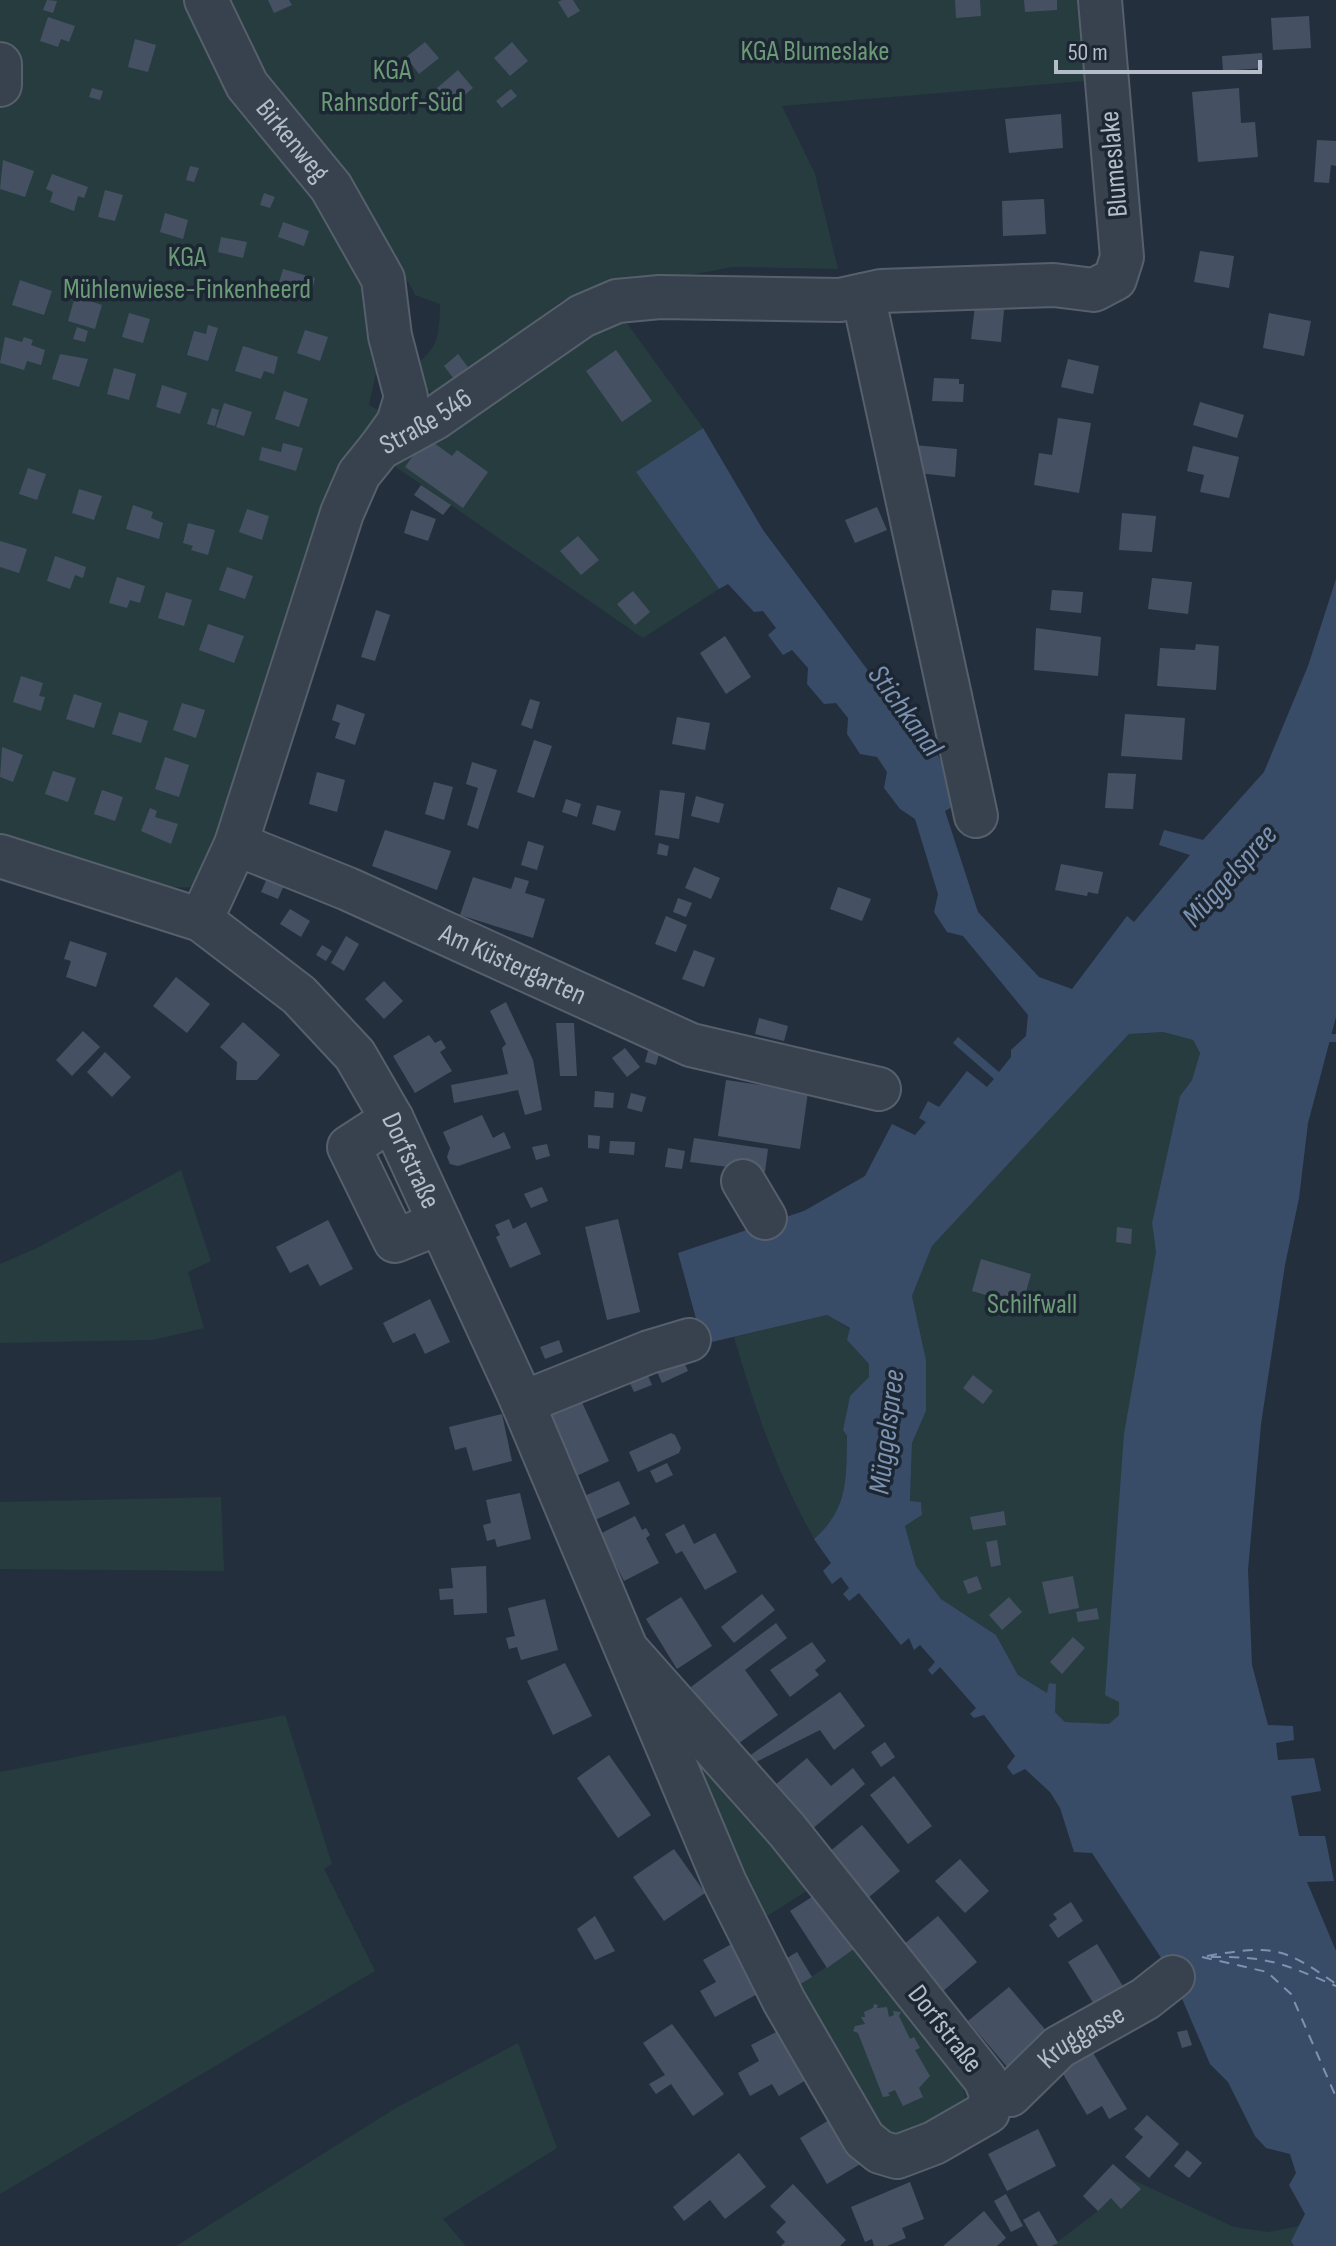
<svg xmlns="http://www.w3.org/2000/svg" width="1336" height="2246" font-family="'Sofia Sans Condensed',sans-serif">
<rect width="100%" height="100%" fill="#242f3e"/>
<path fill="#263c3f" d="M0,0H1091L1097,80L782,106L815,174L838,269L732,267L563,300L443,389L432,392L418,385L414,366C440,347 439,334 440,304L415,295L408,281L373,278L381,350L369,405L385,414L246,782L195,887C133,892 59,856 0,836Z
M621,315L703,428L637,472L719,589L643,638L390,463Z
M1163,1032L1193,1040L1200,1053L1192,1080L1180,1096L1152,1223L1156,1252L1119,1715L1109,1725L1065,1722L1055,1712L1047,1693L1018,1675L996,1635L941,1599L916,1566L905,1526L922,1515L921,1502L910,1501L912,1443L926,1411V1360L912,1296L932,1246L1129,1034Z
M181,1170L211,1261L188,1272L204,1328L153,1340L0,1343V1264L39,1247Z
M827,1315L850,1329L847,1340L869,1364V1377L850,1397L843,1430L847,1436C846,1479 849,1508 814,1539C777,1472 755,1410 734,1337Z
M221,1497L224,1571L0,1569V1502Z
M285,1715L332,1864L324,1869L375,1971L0,2194V1772Z
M687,1747L816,1885L756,1923Z
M865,1942L961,2083L967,2101L962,2115L887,2141L794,1988Z
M518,2043L557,2148L443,2219L466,2246H176L396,2108Z
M1129,2178L1234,2227L1269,2232L1299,2226L1291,2241L1294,2246H1052L1098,2211Z"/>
<path fill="#394c67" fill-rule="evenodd" d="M703,428L763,530L905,720L912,716L939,757L957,804L945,811L978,912L1039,977L1072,989L1127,916L1134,922L1190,855L1159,845L1164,830L1203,840L1264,772L1308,666L1336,579V1017L1308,1123L1299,1198L1285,1265L1261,1424L1248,1570L1252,1665L1268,1725L1293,1726L1294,1740L1276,1743L1278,1760L1314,1758L1321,1791L1291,1796L1299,1836H1325L1334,1881L1307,1882L1336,1951V2246H1294L1291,2241L1305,2214L1289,2185L1296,2173L1290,2154L1266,2148L1255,2136L1228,2082L1210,2064L1171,1973L1092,1853L1074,1852L1060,1808L1050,1792L1025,1769L1013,1775L1007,1767L1015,1756L984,1715L974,1718L970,1714L976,1708L940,1667L932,1675L928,1670L935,1662L920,1645L914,1650L909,1638L901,1645L859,1593L849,1601L843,1594L849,1588L841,1577L832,1584L823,1571L831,1563L814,1539C849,1508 846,1479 847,1436L843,1430L850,1396L869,1377V1364L847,1340L850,1328L827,1315L703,1344L678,1253L804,1211L865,1176L892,1124L915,1135L926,1122L919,1118L928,1101L939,1107L967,1071L987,1087L994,1079L953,1043L958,1037L999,1072L1011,1057V1050L1026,1036L1028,1015L963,936L947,932L934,912L938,894L915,819L900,809L884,788L887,772L877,757L860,754L847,734L848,718L836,703L824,704L807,684L808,668L792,650L783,655L768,635L776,628L763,611L754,612L728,584L719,589L636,472ZM1163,1032L1193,1040L1200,1053L1192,1080L1180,1096L1152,1223L1156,1252L1124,1434L1105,1695L1119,1702V1715L1109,1724L1065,1722L1055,1712L1056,1684L1049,1683L1047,1693L1018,1675L996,1635L941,1599L916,1566L905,1526L922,1515L921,1502L910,1501L912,1443L926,1411V1360L912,1296L932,1246L1129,1034Z"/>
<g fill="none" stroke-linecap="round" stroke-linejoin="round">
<path stroke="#394c67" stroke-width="8" d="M1330,1038H1336"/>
<path stroke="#7c92b1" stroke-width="2" stroke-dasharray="10 8" stroke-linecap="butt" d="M1207,1956C1272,1945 1282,1946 1336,1984
M1202,1957L1267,1972L1291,1994L1336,2097
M1211,1957C1269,1956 1284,1964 1336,1986"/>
</g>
<path fill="#455162" d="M47,0L57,1L53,13L43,10Z
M268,0H289L292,5L274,13Z
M562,0H573L580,11L568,18L558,2Z
M955,0H980L981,16L956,18Z
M1024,0H1057V10L1025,12Z
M1309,16L1311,48L1273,50L1271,18Z
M48,17L75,26L69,42L61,39L58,47L40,41Z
M135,39L156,45L148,72L128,67Z
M425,42L439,58L419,74L406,57Z
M512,42L528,61L510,76L494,58Z
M1262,53L1263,68L1223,71L1222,56Z
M458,70L473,88L452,106L437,88Z
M92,88L103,91L100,100L89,97Z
M1239,88L1241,123L1255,122L1258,157L1198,162L1192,92Z
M511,89L517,96L502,108L496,101Z
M1061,114L1063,148L1009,153L1005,119Z
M1317,140L1336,141V166L1331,165L1329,183L1314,182Z
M3,160L34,171L25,197L0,189Z
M190,166L199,168L194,182L186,180Z
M52,174L88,187L84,198L78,196L74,211L50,202L53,192L46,189Z
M105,190L123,195L115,221L98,217Z
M264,193L275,197L270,208L260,205Z
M1044,199L1046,234L1003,236L1002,201Z
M165,213L188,220L183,239L160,232Z
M283,222L309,231L304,246L278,237Z
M221,237L247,242L243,258L218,252Z
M1200,251L1234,256L1229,288L1194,282Z
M283,269L315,278L311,295L278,286Z
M20,280L52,291L44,315L12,305Z
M75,296L102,305L95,329L68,321Z
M975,306L1004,310L1001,342L971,339Z
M129,313L150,319L143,343L122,337Z
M1269,313L1311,321L1304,356L1263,348Z
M208,325L218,328L208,361L187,355L194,331L206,334Z
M77,327L88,331L85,342L73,339Z
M305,330L328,337L320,361L297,353Z
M5,337L22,342L24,337L33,340L31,345L45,350L41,365L27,361L24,370L0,363Z
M243,346L278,357L274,374L264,371L261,379L235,371Z
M616,350L652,401L622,422L586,371Z
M60,354L88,359L79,387L52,379Z
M458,354L468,367L454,379L444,366Z
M1068,359L1099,366L1093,394L1061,387Z
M114,368L136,374L129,400L107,394Z
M934,378L959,379V384H964L963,402L932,401Z
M162,385L187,393L180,414L156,407Z
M284,391L308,399L299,427L275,419Z
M1200,402L1244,415L1237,438L1193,425Z
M224,403L252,412L244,436L216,427Z
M212,408L219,410L215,426L207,424Z
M1058,418L1091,423L1079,493L1034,485L1039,453L1052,455Z
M426,437L452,456L457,450L488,472L463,508L405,467Z
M283,443L303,448L296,471L259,460L262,447L281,452Z
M914,445L957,449L955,477L918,473Z
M1193,446L1239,457L1229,498L1200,492L1204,475L1187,471Z
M28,468L46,474L37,500L19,494Z
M421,485L451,505L443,515L414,495Z
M79,489L102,496L94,520L72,513Z
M133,505L153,512L151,518L163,523L159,539L126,529Z
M877,507L887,530L855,543L845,520Z
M247,509L269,516L262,540L239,532Z
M411,510L436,519L428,541L404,533Z
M1122,513L1156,516L1152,552L1119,550Z
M188,523L215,530L208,555L191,550L193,546L183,543Z
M578,536L599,560L581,575L560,551Z
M0,541L27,549L19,573L0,567Z
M55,556L86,567L83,578L75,575L70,589L47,581Z
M227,567L253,576L245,599L219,590Z
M117,577L145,586L140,603L130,600L127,608L109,603Z
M1152,578L1192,582L1188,614L1148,609Z
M1052,590L1083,592L1081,613L1050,610Z
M633,591L650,612L635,625L617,604Z
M166,592L192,600L184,626L158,618Z
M376,610L390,615L375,661L361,657Z
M208,624L244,636L234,663L199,650Z
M1036,628L1101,637L1098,676L1034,670Z
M725,636L751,677L726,694L700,653Z
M1196,644L1219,646L1216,690L1157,686L1160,648L1195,650Z
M21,676L43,683L39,696L45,697L41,711L13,702Z
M74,694L102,703L94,728L66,719Z
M530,699L540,702L532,729L521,725Z
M182,703L205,710L196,738L173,730Z
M337,704L365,714L355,745L335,738L340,723L332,720Z
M119,712L148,721L141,743L112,734Z
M1125,714L1185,718L1182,760L1121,756Z
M677,717L710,723L705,750L672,744Z
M534,740L552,746L534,798L517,792Z
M2,747L23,755L13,782L0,777Z
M165,757L189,765L179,797L155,789Z
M472,762L497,770L478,829L467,825L478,788L466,784Z
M53,771L76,778L68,802L45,794Z
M317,772L345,780L337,812L309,804Z
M1108,773L1136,774L1133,809L1105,808Z
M434,782L453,787L444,820L425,814Z
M102,790L123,797L115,821L94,814Z
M660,790L685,793L679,839L655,835Z
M696,796L724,804L719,823L691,816Z
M566,799L581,804L577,817L562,812Z
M597,805L621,811L615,831L592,824Z
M150,808L157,811L155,817L178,824L171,844L141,831Z
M385,830L451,851L437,890L372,866Z
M528,841L544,846L537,870L521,865Z
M659,843L669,846L667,856L657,854Z
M1061,864L1103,872L1098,894L1088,892L1087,896L1055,890Z
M694,867L720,878L711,899L685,888Z
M268,876L285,883L278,899L261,892Z
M473,877L511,889L515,877L529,881L525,893L545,899L533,938L460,915Z
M838,887L871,899L862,921L830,909Z
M678,898L692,903L686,917L673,912Z
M290,909L310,921L301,937L280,924Z
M666,916L687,925L676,952L655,944Z
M346,936L359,944L344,971L331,963Z
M70,941L107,953L96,987L66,977L71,961L64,959Z
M322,945L332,951L326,961L316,955Z
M694,950L715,958L704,987L682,979Z
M176,977L210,1004L187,1033L153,1006Z
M384,981L403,1001L384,1019L365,999Z
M506,1002L533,1060L542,1110L525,1115L518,1090L454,1103L451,1085L508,1074L502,1048L506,1044L490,1011Z
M759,1018L788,1026L784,1041L755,1034Z
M243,1022L280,1055L257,1080H236L237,1062L220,1047Z
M556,1023H574L577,1076H560Z
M83,1031L100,1047L72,1076L56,1060Z
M429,1035L435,1043L441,1040L446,1048L440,1052L452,1071L415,1093L393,1056Z
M625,1048L640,1067L627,1077L612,1058Z
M648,1051L659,1054L656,1065L645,1062Z
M105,1052L131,1077L112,1097L87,1072Z
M726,1080L808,1092L800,1149L718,1136Z
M595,1091L614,1093L613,1108L594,1107Z
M631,1093L646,1097L642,1112L627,1108Z
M482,1115L493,1138L504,1132L511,1148L458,1166L450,1164L447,1157L450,1148L443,1132Z
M588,1135L600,1136L599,1149L588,1148Z
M694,1138L768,1149L765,1172L690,1162Z
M610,1141L635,1142L634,1155L609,1153Z
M547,1144L550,1156L536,1160L532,1147Z
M668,1148L685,1151L682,1169L665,1167Z
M542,1187L548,1201L531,1208L524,1194Z
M509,1219L513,1229L526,1222L541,1254L510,1268L496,1237L500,1235L495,1225Z
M618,1219L640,1312L607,1320L585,1227Z
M328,1220L353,1269L320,1286L308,1264L290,1273L276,1247Z
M1117,1227L1132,1229L1131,1244L1116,1242Z
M981,1259L1031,1274L1022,1306L972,1291Z
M430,1299L450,1342L425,1354L415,1333L393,1343L383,1323Z
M559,1340L563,1352L545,1359L540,1347Z
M680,1353L688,1371L662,1383L654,1365Z
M645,1369L652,1385L634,1392L627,1377Z
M973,1375L993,1391L983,1404L963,1388Z
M580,1398L609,1461L572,1478L543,1413Z
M502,1414L512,1461L473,1471L466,1447L455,1450L449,1427Z
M671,1433L675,1435L681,1448L679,1453L638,1472L629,1452Z
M667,1463L673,1475L656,1483L650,1471Z
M619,1481L630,1504L593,1521L582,1497Z
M520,1493L531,1539L497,1547L495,1539L487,1541L483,1525L491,1523L486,1500Z
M1004,1511L1006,1525L973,1530L970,1517Z
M635,1516L642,1530L646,1528L650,1535L646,1538L659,1563L624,1581L600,1534Z
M684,1524L694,1544L715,1533L737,1572L705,1590L682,1551L676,1554L665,1534Z
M997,1540L1001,1565L991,1567L986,1542Z
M486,1566L487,1613L454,1615L453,1599L440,1600L439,1589L453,1588L451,1568Z
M977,1576L982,1589L968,1594L963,1581Z
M1073,1576L1079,1608L1049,1614L1042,1582Z
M762,1594L775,1610L734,1643L721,1627Z
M681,1597L712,1646L677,1669L646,1619Z
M1009,1597L1022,1612L1002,1630L989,1615Z
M545,1599L558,1650L521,1660L517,1647L509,1649L506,1638L515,1636L508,1608Z
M1097,1608L1099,1619L1078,1622L1076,1612Z
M776,1623L787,1638L745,1670L778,1715L735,1746L691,1687Z
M1073,1637L1085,1648L1062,1674L1050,1662Z
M812,1642L826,1661L815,1670L819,1675L790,1697L770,1670Z
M565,1663L592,1716L553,1735L527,1681Z
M840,1692L865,1726L834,1750L820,1730L750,1765L745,1759Z
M885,1742L895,1757L881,1767L871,1752Z
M609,1755L651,1815L618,1838L577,1778Z
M807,1758L831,1786L853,1768L865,1784L811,1830L774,1786Z
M894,1776L932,1826L908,1844L870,1795Z
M862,1825L900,1871L868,1898L829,1852Z
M674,1849L705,1893L664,1921L633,1877Z
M960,1859L989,1891L965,1913L935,1881Z
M818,1893L854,1949L827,1968L790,1911Z
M1071,1902L1083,1921L1058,1938L1049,1925L1057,1919L1053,1914Z
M595,1916L615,1951L595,1960L577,1929Z
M938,1916L977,1962L942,1992L903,1945Z
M735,1942L763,1991L715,2017L700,1991L716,1982L703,1960Z
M1097,1944L1129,1996L1100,2014L1068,1962Z
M797,1952L812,1977L794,1988L779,1963Z
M1009,1987L1054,2040L1014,2075L968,2021Z
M874,2004L878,2005L877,2008L887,2007L889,2017L894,2015L893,2011L901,2012L899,2016L910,2039L914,2037L920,2048L915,2050L930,2076L919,2088L923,2097L903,2106L895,2090L888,2093L890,2096L883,2097L858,2033L853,2031L855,2026L865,2024L861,2017H865L864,2012L873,2008Z
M672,2024L724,2094L693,2116L671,2084L656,2094L649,2084L665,2075L643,2043Z
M784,2028L813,2076L779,2096L772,2084L750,2096L738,2073L759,2061L751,2045Z
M1187,2030L1192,2045L1182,2048L1177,2032Z
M1090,2048L1127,2109L1109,2119L1102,2106L1087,2115L1059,2067Z
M1147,2115L1179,2144L1149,2178L1125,2157L1143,2137L1134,2129Z
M834,2117L862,2163L827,2184L800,2138Z
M1038,2129L1056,2166L1007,2191L988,2154Z
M1187,2150L1202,2163L1189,2178L1174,2166Z
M739,2153L766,2187L725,2219L710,2200L684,2221L673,2207Z
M1113,2164L1141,2189L1121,2209L1111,2198L1098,2211L1083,2196Z
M910,2182L924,2219L902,2228L906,2238L887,2246H874L872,2239L865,2242L851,2207Z
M793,2184L846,2240L840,2246H781L785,2242L776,2232L786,2222L770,2206Z
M1006,2194L1023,2226L1011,2232L994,2201Z
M984,2211L1006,2238L997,2246H943Z
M1039,2211L1058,2243L1052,2246H1038L1023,2220Z"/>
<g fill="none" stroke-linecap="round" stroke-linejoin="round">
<defs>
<g id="minor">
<path id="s1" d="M206,0L247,85L331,187L383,279L390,336L406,397L398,423L380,448"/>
<path d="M0,64V85"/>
<path d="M863,295L976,816"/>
<path id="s2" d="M236,844L348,889L691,1045L879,1089"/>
<path id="s3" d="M0,856L201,920L299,995L355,1055L392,1119L521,1399L725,1883L784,2001L864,2139L880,2152L897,2157L934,2143L988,2112L991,2094L985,2079L787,1830L628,1651"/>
<path id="s4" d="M201,920L236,844L342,513L359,474L380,448L435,418L582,316L617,301L660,297L840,300L881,291L1054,285L1094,290L1115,279L1122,257L1100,0"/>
<path d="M392,1119L349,1147L395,1241L440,1223"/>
<path d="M743,1181L765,1218"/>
<path d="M521,1399L537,1397L649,1352L689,1340"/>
<path id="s5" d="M991,2094L1010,2095L1059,2047L1145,1999L1173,1977"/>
</g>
</defs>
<use href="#minor" stroke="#565f6c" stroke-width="46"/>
<use href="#minor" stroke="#38414e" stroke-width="42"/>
</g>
<g text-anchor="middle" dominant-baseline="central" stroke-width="7" stroke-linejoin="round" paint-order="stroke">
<g font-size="28" fill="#6b9a76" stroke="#1d2633">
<text x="815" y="51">KGA Blumeslake</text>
<text x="392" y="70">KGA<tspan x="392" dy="32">Rahnsdorf-Süd</tspan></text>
<text x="187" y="257">KGA<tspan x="187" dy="32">Mühlenwiese-Finkenheerd</tspan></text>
<text x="1032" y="1304">Schilfwall</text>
</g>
<g font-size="28" fill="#b4bcc9" stroke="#1d2633">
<text stroke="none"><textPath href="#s1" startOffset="166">Birkenweg</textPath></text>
<text transform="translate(1114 164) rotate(-95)">Blumeslake</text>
<text stroke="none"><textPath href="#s4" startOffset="560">Straße 546</textPath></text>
<text stroke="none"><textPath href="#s2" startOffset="302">Am Küstergarten</textPath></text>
<text stroke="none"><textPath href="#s3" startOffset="536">Dorfstraße</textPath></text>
<text transform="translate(945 2029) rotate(52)">Dorfstraße</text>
<text stroke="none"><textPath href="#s5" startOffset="112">Kruggasse</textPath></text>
</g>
<g font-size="30" font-style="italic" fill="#7c92b1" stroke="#1d2633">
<text transform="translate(905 711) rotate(54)">Stichkanal</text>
<text transform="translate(1230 876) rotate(-48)">Müggelspree</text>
<text transform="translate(887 1432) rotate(-83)">Müggelspree</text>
</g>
</g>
<path d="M1056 60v12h204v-12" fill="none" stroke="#b4bcc9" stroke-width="4"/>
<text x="1068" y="60" font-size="24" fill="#b4bcc9" stroke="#1d2633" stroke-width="6" paint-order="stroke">50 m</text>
</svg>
